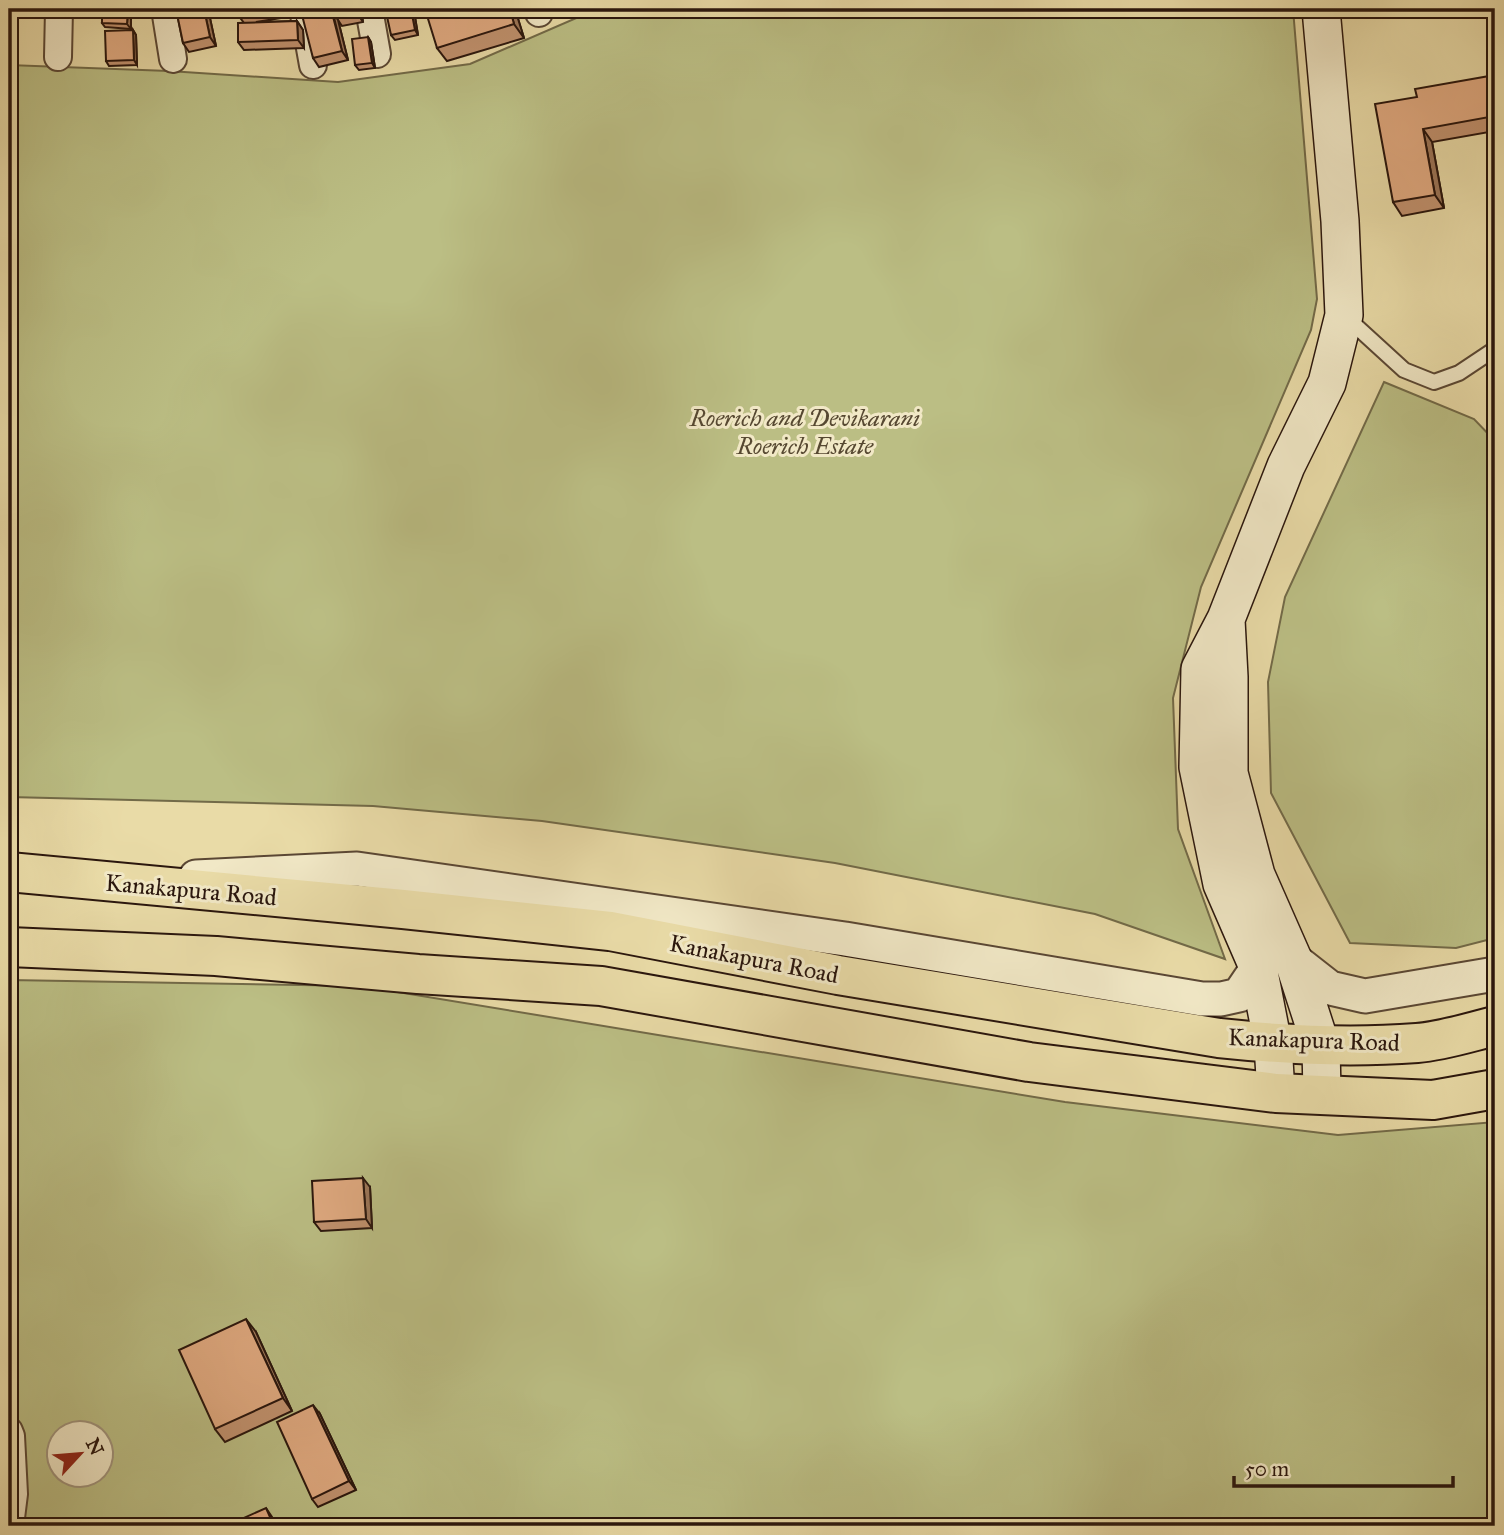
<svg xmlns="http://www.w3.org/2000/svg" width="1504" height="1535" font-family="'IM FELL Great Primer',serif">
<rect width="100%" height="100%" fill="#e9dba7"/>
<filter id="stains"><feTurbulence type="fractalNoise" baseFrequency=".00286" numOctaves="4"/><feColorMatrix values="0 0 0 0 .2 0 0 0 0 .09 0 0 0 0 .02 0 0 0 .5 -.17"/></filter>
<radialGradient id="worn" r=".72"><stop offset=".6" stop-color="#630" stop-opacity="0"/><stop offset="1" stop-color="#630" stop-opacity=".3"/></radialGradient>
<path fill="#bbbe84" stroke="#726a48" stroke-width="2" fill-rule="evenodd" d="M597,9H1293L1317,299L1311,330L1201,587L1173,698L1178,829L1225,959L1095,914L835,863L542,821L373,806L9,797V65L169,71L338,82L470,64Z
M1384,382L1474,419L1495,441V938L1456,948L1350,943L1271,793L1268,682L1285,597Z
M9,980L361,986L1065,1102L1338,1135L1495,1122V1526H9ZM60,1434H102V1476H60Z"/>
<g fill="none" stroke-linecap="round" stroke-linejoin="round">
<defs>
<path id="service" d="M1346,317L1404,370L1434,382L1459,373L1495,349"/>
<path id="minor" d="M165,9L173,59
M303,9L313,65
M369,9L377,54
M538,9L539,13
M58,57L59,9
M9,1431L11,1436L14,1494L10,1526"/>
<path id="tertiary" d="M196,877L357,869L845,939L1202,999H1221L1239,995L1258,967
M1293,959L1330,988L1365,996L1495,974"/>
<path id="secondary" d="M1226,620L1229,677V773L1256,875L1293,959L1321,1046L1322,1094
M1276,1093L1273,1044L1258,967L1222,884L1198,767L1200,669L1226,619L1286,466L1327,383L1344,315L1340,221L1321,9"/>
<path id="trunk" d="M9,872L403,909L610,931L838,975L1219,1038C1285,1045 1351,1048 1417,1043C1443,1041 1470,1032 1495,1026
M9,947L216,956L418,974L601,986L1029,1062L1276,1093L1433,1100L1495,1089"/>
</defs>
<use href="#service" stroke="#5a4734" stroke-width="18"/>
<use href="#minor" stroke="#5a4734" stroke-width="30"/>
<use href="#tertiary" stroke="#5a4734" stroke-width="37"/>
<use href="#secondary" stroke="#2a160d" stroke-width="40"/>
<use href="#trunk" stroke="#2a160d" stroke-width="42"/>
<use href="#service" stroke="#f1e8c6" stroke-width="14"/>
<use href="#minor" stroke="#f1e8c6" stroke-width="26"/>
<use href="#tertiary" stroke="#f1e8c6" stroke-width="33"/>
<use href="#secondary" stroke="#f1e8c6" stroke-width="37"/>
<use href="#trunk" stroke="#e9dba7" stroke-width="38"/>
</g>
<path fill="#c1926f" stroke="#2a160d" stroke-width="2" d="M131,9V29L105,27L102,23Z
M176,9H208L216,46L189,52L183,43Z
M237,9H293L294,16L256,22L297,21L303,30L304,48L244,50L238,42L244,23L238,15Z
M309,9H333V10L336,14L361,9L363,22L342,26L338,20L348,60L319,67L313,58L312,12Z
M401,9H412L414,11L418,35L395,40L391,35Z
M515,9L524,38L447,61L437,48Z
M133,30L136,35L137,65L109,66L106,61Z
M368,37L371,42L375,68L359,70L355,65Z
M1495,75V131L1432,142L1444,208L1402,216L1393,202L1417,97Z
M370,1187L372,1228L321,1231L314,1222Z
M256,1332L292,1411L225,1442L215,1429Z
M320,1414L356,1490L318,1507L312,1499Z"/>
<path fill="#9d775a" stroke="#2a160d" stroke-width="2" d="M128,9H131V29L127,24Z
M204,9H208L216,46L210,37Z
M332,9L337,17H336L338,20L348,60L342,51Z
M356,9H361L363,22L357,13Z
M411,9L414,11L418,35L415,30Z
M510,9H515L524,38L514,24Z
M297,21L303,30L304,48L298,40Z
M133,30L136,35L137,65L134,60Z
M368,37L371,42L375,68L372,63Z
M1423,129L1432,142L1444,208L1435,195Z
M363,1178L370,1187L372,1228L366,1219Z
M246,1319L256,1332L292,1411L283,1398Z
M313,1405L320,1414L356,1490L349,1481Z
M266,1508L272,1517L276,1526H274Z"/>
<path fill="#e0aa81" stroke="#2a160d" stroke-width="2" d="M102,9H128L127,24L102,23Z
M176,9H204L210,37L183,43Z
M237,9H276L238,15Z
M327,9H331L342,51L313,58L302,15Z
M335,9H356L357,13L336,17Z
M401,9H411L415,30L391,35L386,12Z
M425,9H510L514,24L437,48Z
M297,21L298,40L238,42V23Z
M133,30L134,60L106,61L105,31Z
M368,37L372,63L355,65L352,39Z
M1495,75V116L1423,129L1435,195L1393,202L1375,104L1417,97L1415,89Z
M363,1178L366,1219L314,1222L312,1181Z
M246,1319L283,1398L215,1429L179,1350Z
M313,1405L349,1481L312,1499L277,1422Z
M266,1508L274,1526H226Z"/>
<g text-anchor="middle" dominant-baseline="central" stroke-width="6" stroke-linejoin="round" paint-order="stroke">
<g font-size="24" font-style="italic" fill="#564831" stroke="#f1e8c6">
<text x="805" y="418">Roerich and Devikarani<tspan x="805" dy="28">Roerich Estate</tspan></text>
</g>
<g font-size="24" fill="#2a160d" stroke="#f1e8c6">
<text transform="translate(191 890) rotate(5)">Kanakapura Road</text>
<text transform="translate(754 959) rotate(11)">Kanakapura Road</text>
<text transform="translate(1314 1040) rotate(2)">Kanakapura Road</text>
</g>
</g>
<rect width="1504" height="1535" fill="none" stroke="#e9dba7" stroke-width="35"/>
<rect x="10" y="10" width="1483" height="1514" fill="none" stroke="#2a160d" stroke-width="3.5"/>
<rect x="18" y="18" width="1469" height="1500" fill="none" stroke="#2a160d" stroke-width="2"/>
<g transform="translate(80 1454) rotate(64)"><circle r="33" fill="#f1e8c6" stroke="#a1947c" stroke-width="2"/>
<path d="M0-5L12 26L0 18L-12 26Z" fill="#8f2418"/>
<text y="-10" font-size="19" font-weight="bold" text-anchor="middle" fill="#2a160d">N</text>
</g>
<path d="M1234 1476v10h219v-10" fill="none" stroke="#2a160d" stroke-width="3.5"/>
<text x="1245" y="1476" font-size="21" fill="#2a160d" stroke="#f1e8c6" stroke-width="5" paint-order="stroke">50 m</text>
<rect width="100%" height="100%" filter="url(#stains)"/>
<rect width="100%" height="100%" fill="url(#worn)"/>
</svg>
